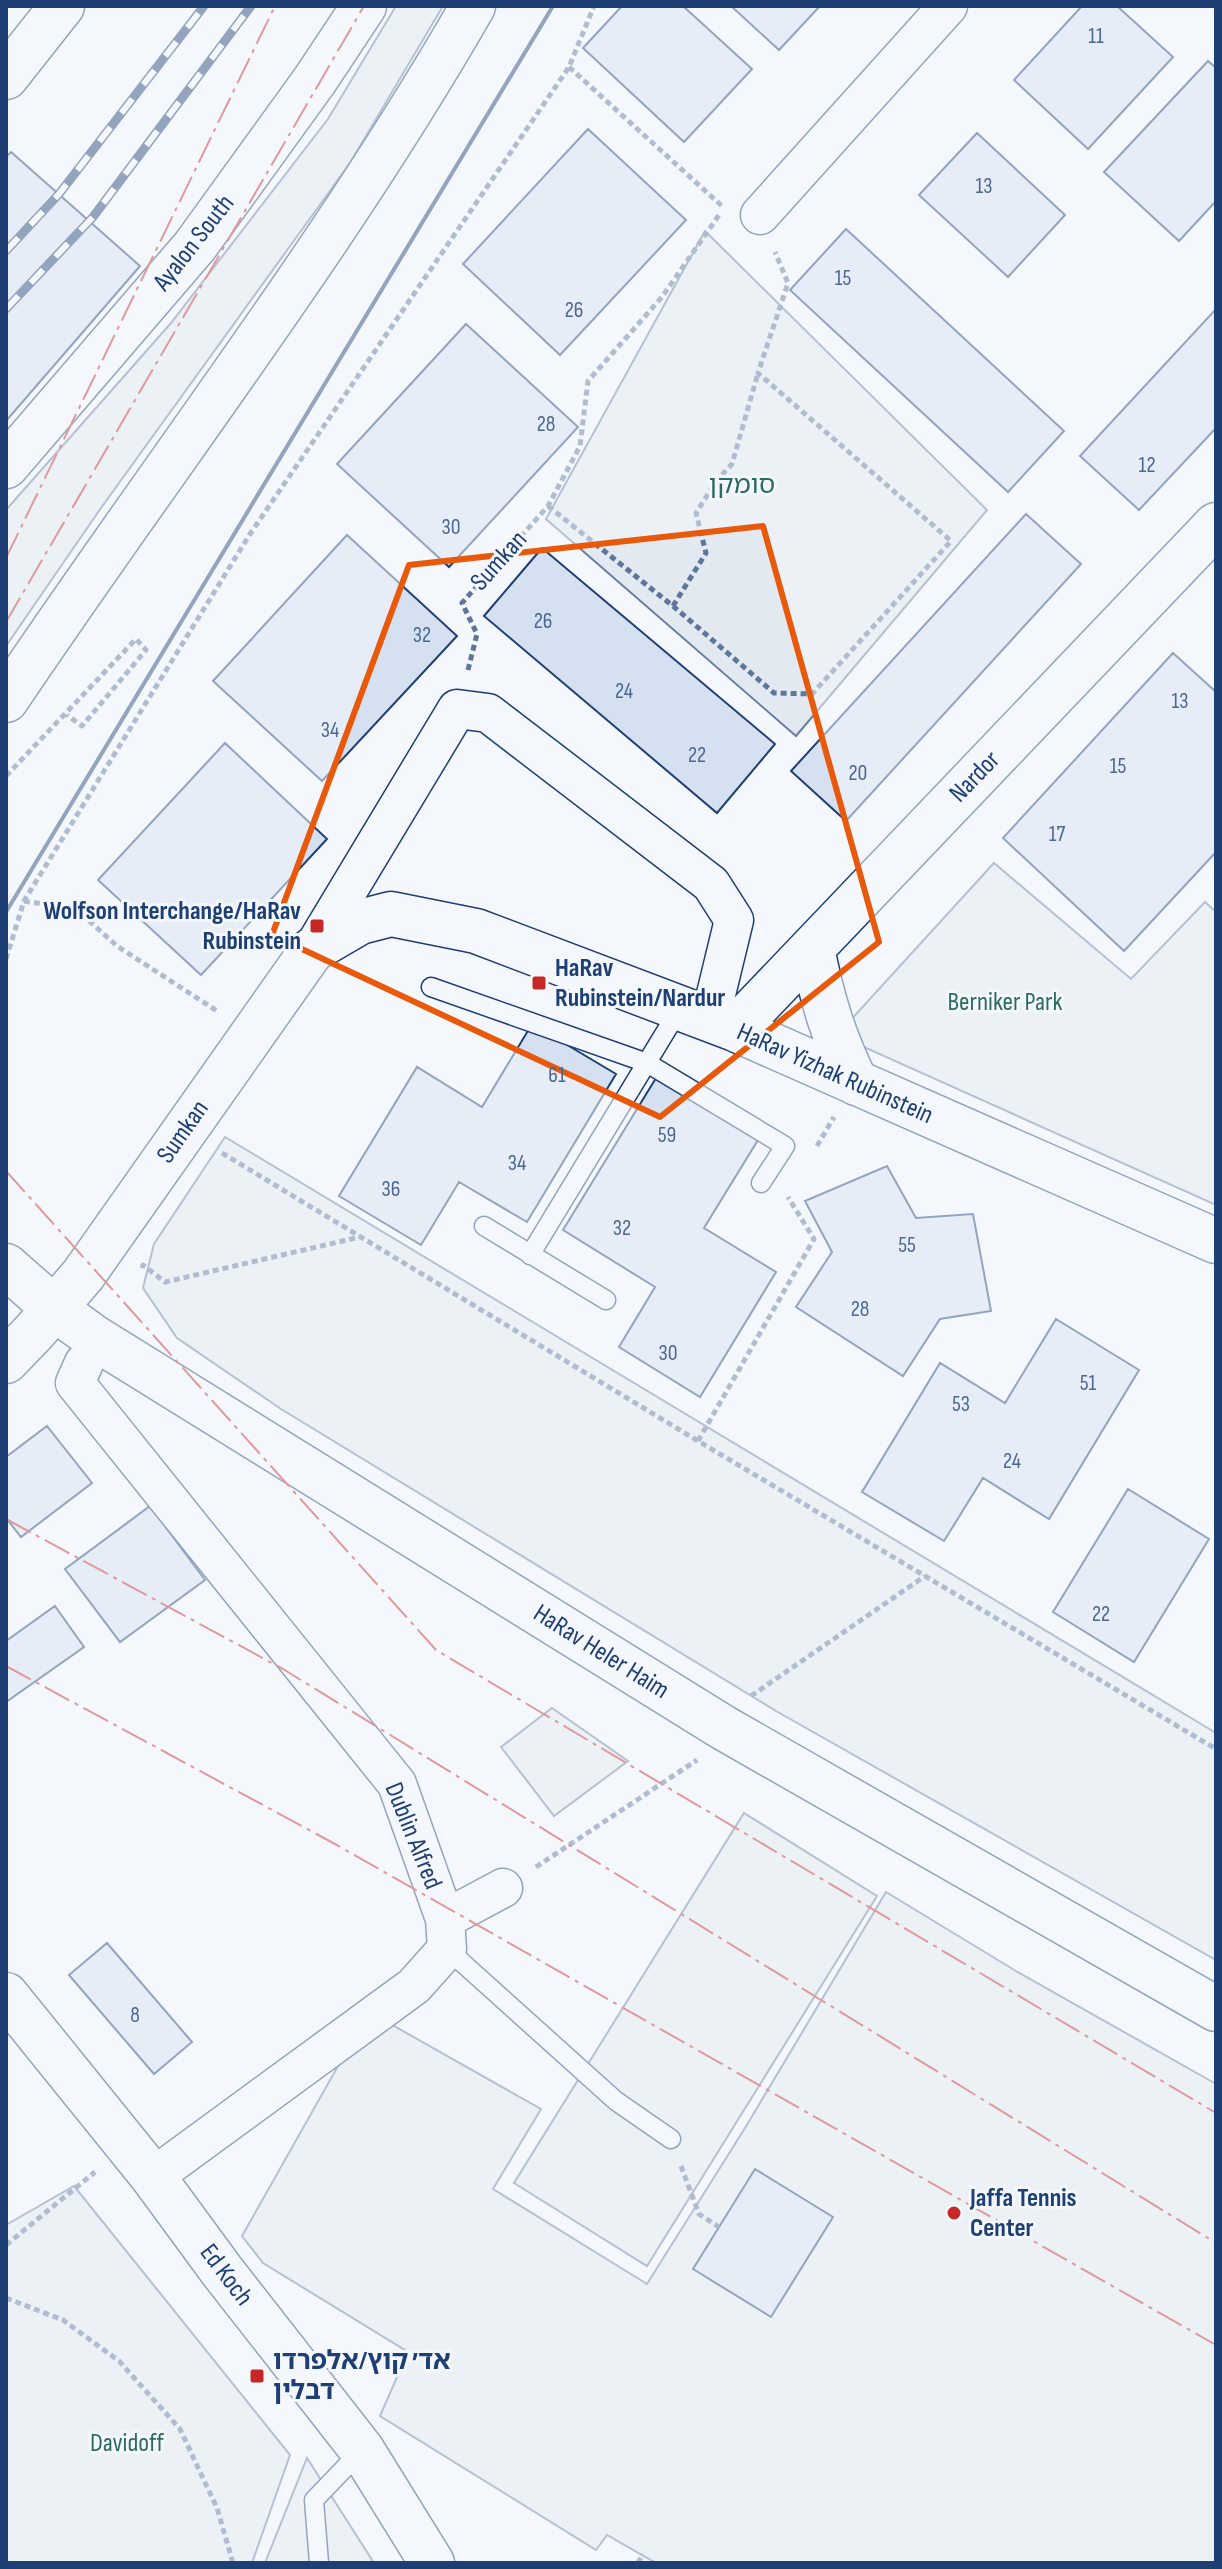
<svg xmlns="http://www.w3.org/2000/svg" width="1222" height="2569" font-family="'Sofia Sans Condensed','Noto Sans Hebrew',sans-serif">
<rect width="100%" height="100%" fill="#f4f7fb"/>
<path fill="#e3e9f0" stroke="#687fa3" stroke-width="2" d="M396,6H443L350,163L101,508L6,646V510L171,323L328,119Z
M705,231L987,510L796,736L546,519Z
M994,863L1131,979L1205,902L1216,912V1205L837,1035Z
M225,1137L1216,1733V1960L776,1711L281,1409L177,1338L143,1288L154,1244Z
M552,1708L628,1761L554,1816L501,1747Z
M886,1892L1016,1971L1216,2084V2563H656L607,2535L596,2550L380,2416L408,2352L263,2263L242,2236L346,2052L387,2022L541,2109L493,2189L647,2284L745,2128Z
M74,2186L290,2455L252,2563H6V2225Z"/>
<path fill="#e3e8f0" stroke="#687fa3" stroke-width="2" d="M744,1813L877,1896L647,2266L514,2183Z
M307,2458L374,2563H265Z"/>
<path fill="#d5e0f0" stroke="#1d3f73" stroke-width="2" d="M622,6H683L752,69L684,142L583,48Z
M731,6H820L779,50Z
M1082,6H1117L1173,57L1088,149L1014,80Z
M1208,61L1216,68V201L1179,241L1104,172Z
M588,129L686,220L560,355L463,264Z
M977,133L1065,215L1008,277L919,195Z
M11,152L140,266L6,421V157Z
M846,229L1064,431L1008,492L790,290Z
M1216,309V428L1139,510L1080,456Z
M466,324L578,427L449,567L337,464Z
M1026,514L1081,564L846,821L791,771Z
M347,535L457,636L322,781L213,681Z
M542,548L775,744L717,813L484,616Z
M1173,653L1216,692V852L1124,951L1003,838Z
M225,743L327,839L201,975L98,880Z
M532,1024L616,1074L527,1222L459,1182L421,1245L339,1196L417,1067L482,1107Z
M656,1078L758,1140L704,1228L776,1272L700,1397L619,1347L655,1287L563,1230Z
M887,1166L916,1218L973,1214L991,1311L940,1319L903,1376L796,1307L832,1252L805,1201Z
M1056,1319L1139,1370L1049,1519L983,1478L944,1541L862,1492L940,1363L1005,1403Z
M47,1426L92,1483L21,1537L6,1518V1457Z
M1128,1489L1209,1539L1134,1662L1053,1612Z
M150,1506L205,1580L120,1642L65,1569Z
M55,1606L84,1647L6,1702V1641Z
M107,1943L192,2042L154,2074L69,1975Z
M755,2169L833,2217L771,2317L693,2269Z"/>
<g fill="none" stroke-linecap="round" stroke-linejoin="round">
<defs>
<path id="lane" d="M431,987L647,1063L785,1146L761,1183
M484,1226L606,1300
M530,1255L680,1008
M447,1949L616,2101L671,2139
M319,2563L314,2500L362,2450"/>
<path id="street" d="M760,215L948,6
M312,950L457,709L488,713L711,884L734,920L710,1019
M84,1363L75,1383L397,1784L445,1919L447,1949L414,1986L153,2177
M445,1919L503,1888"/>
<path id="secondary" d="M812,948C822,999 833,1036 856,1083
M735,1029L1216,525
M6,1266L55,1309L95,1338L724,1728L1216,2009
M6,1361L34,1332L83,1275L312,950L360,922L391,914L476,931L735,1029L1216,1241
M6,1995L153,2177L222,2271L362,2450L432,2563"/>
<path id="highway" d="M6,77L62,6
M6,466L195,246L315,80L364,6
M6,700C161,469 334,248 473,6"/>
</defs>
<use href="#lane" stroke="#1d3f73" stroke-width="21"/>
<use href="#street" stroke="#1d3f73" stroke-width="41"/>
<use href="#secondary" stroke="#1d3f73" stroke-width="47"/>
<use href="#highway" stroke="#1d3f73" stroke-width="47"/>
<path stroke="#5e769c" stroke-width="5" stroke-dasharray="6 4" stroke-linecap="butt" d="M569,67L722,206
M548,506L673,606L774,693L812,694L951,541L758,373L788,283L775,252
M673,606L706,553L696,513L717,480L732,464L758,373
M468,670L477,634L462,603L548,506L580,446L588,381L662,297L719,215
M6,776L136,639L146,650L82,726L67,715
M24,901L76,909L117,946L217,1011
M6,959L24,901L250,534L569,67L594,6
M817,1146L834,1117
M222,1153L698,1441L1216,1749
M142,1268L143,1265L165,1282L360,1237
M698,1441L814,1239L788,1197
M751,1696L925,1576
M536,1867L697,1760
M681,2166L699,2214L719,2227
M6,2245L95,2172
M6,2298L63,2320L119,2361L180,2429L217,2508L233,2563
M638,2563L643,2554"/>
<use href="#lane" stroke="#f4f7fb" stroke-width="18"/>
<use href="#street" stroke="#f4f7fb" stroke-width="38"/>
<use href="#secondary" stroke="#f4f7fb" stroke-width="44"/>
<use href="#highway" stroke="#f4f7fb" stroke-width="44"/>
<defs>
<path id="rail" d="M6,251L59,194L204,6
M6,309L93,217L251,6"/>
</defs>
<use href="#rail" stroke="#1d3f73" stroke-width="9"/>
<use href="#rail" stroke="#f4f7fb" stroke-width="6" stroke-dasharray="18" stroke-linecap="butt"/>
<path stroke="#1d3f73" stroke-width="4" d="M6,912L553,6"/>
<path stroke="#c62828" stroke-width="2" stroke-dasharray="28 6 4 6" stroke-linecap="butt" d="M6,558L275,6
M6,622L364,6
M6,1171L436,1650L1216,2113
M6,1519L283,1669L1216,2243
M6,1666L335,1844L1216,2345"/>
</g>
<path d="M0 0H1222V2569H0ZM763,526L879,942L660,1117L272,935L409,565Z" fill="#f4f7fb" fill-opacity=".55" fill-rule="evenodd"/>
<path fill="none" stroke="#e8590c" stroke-width="6" stroke-linejoin="round" d="M763,526L879,942L660,1117L272,935L409,565Z"/>
<g fill="#c62828" stroke="#f4f7fb" stroke-width="3">
<rect x="309" y="918" width="16" height="16" rx="4"/>
<rect x="531" y="975" width="16" height="16" rx="4"/>
<circle cx="954" cy="2213" r="8"/>
<rect x="249" y="2368" width="16" height="16" rx="4"/>
</g>
<g text-anchor="middle" dominant-baseline="central" stroke-width="6" stroke-linejoin="round" paint-order="stroke">
<g font-size="22" fill="#4b6792">
<text x="1096" y="36">11</text>
<text x="984" y="186">13</text>
<text x="843" y="278">15</text>
<text x="574" y="310">26</text>
<text x="546" y="424">28</text>
<text x="1147" y="465">12</text>
<text x="451" y="527">30</text>
<text x="543" y="621">26</text>
<text x="422" y="635">32</text>
<text x="624" y="691">24</text>
<text x="1180" y="701">13</text>
<text x="330" y="730">34</text>
<text x="697" y="755">22</text>
<text x="1118" y="766">15</text>
<text x="858" y="773">20</text>
<text x="1057" y="834">17</text>
<text x="557" y="1075">61</text>
<text x="667" y="1135">59</text>
<text x="517" y="1163">34</text>
<text x="391" y="1189">36</text>
<text x="622" y="1228">32</text>
<text x="907" y="1245">55</text>
<text x="860" y="1309">28</text>
<text x="668" y="1353">30</text>
<text x="1088" y="1383">51</text>
<text x="961" y="1404">53</text>
<text x="1012" y="1461">24</text>
<text x="1101" y="1614">22</text>
<text x="135" y="2015">8</text>
</g>
<g font-size="26" fill="#1d3f73" stroke="#f4f7fb">
<text transform="translate(194 243) rotate(-52)">Ayalon South</text>
<text transform="translate(499 561) rotate(-48)">Sumkan</text>
<text transform="translate(975 777) rotate(-46)">Nardor</text>
<text transform="translate(835 1074) rotate(24)">HaRav Yizhak Rubinstein</text>
<text transform="translate(183 1132) rotate(-55)">Sumkan</text>
<text transform="translate(601 1652) rotate(32)">HaRav Heler Haim</text>
<text transform="translate(413 1836) rotate(68)">Dublin Alfred</text>
<text transform="translate(226 2275) rotate(53)">Ed Koch</text>
</g>
<g font-size="26" fill="#2c6c60" stroke="#f4f7fb">
<text x="742" y="485">סומקן</text>
<text x="1005" y="1002">Berniker Park</text>
<text x="127" y="2443">Davidoff</text>
</g>
<g font-size="26" font-weight="bold" fill="#1d3f73" stroke="#f4f7fb" text-anchor="start">
<text x="301" y="911" text-anchor="end">Wolfson Interchange/HaRav<tspan x="301" dy="30">Rubinstein</tspan></text>
<text x="555" y="968">HaRav<tspan x="555" dy="30">Rubinstein/Nardur</tspan></text>
<text x="970" y="2198">Jaffa Tennis<tspan x="970" dy="30">Center</tspan></text>
<text x="273" y="2361">אד׳ קוץ/אלפרדו<tspan x="273" dy="30">דבלין</tspan></text>
</g>
</g>
<rect width="1222" height="2569" fill="none" stroke="#1d3f73" stroke-width="16"/>
</svg>
